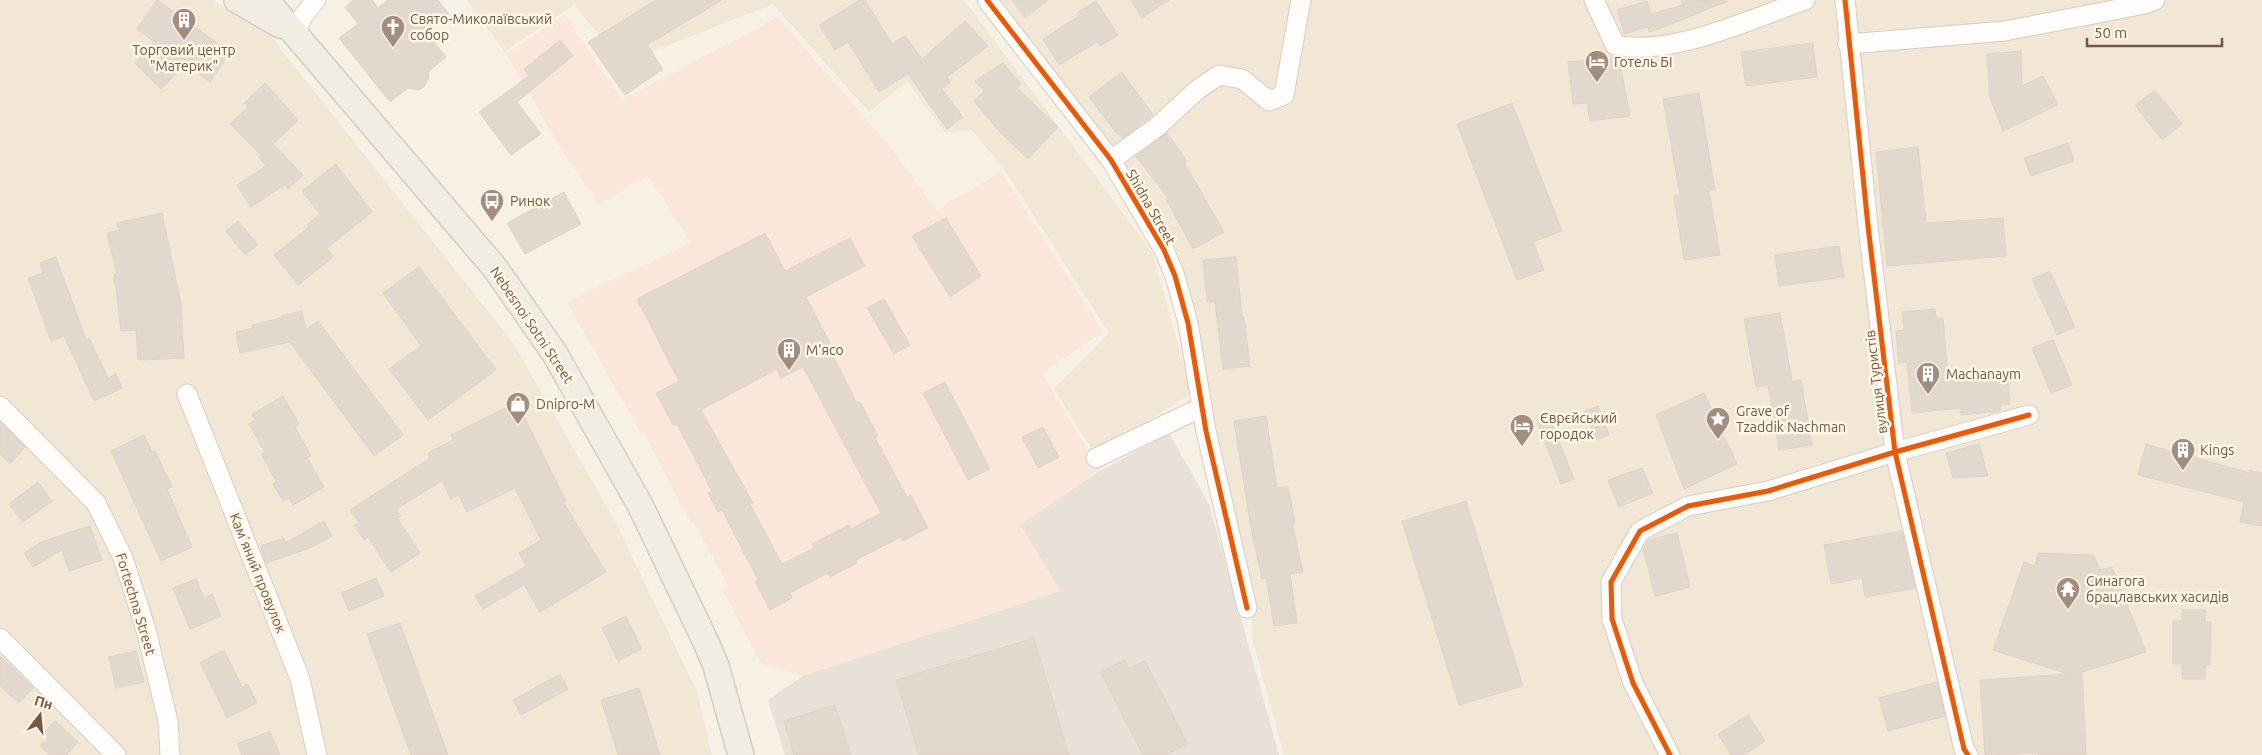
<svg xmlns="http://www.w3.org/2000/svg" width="2262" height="755" font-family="Ubuntu,sans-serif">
<rect width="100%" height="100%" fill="#f6f0e5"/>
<path fill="#f2e6d4" d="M0,0H211L268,33L513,343L615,521L697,692L712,755H0Z
M467,0H964L1152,252L1192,394L1094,453L1054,389L1109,333L1005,170L972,130L946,133L907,82L869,112L773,4L623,63L574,5L504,51Z
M997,0H2262V755H1284L1252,638V600L1181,260L1135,184Z"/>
<path fill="#fae7da" d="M565,15L622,100L778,17L894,152L936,210L1001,172L1103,332L1042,373L1100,471L1020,525L1062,591L803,676L762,664L722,589L728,586L694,522L691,523L644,433L641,434L567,302L691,243L648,176L599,204L560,147L506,54Z"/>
<path fill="#e9e0d7" d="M1169,433L1209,504L1279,755H785L768,700L803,676L1061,591L1020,525L1100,471Z"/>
<path fill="#e3d8cd" stroke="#dfd3c7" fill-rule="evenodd" d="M157,0L230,52L210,82L185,64L161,89L135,63L155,42L137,29Z
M353,0H372L378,8L388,0H438L449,14L426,32L446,57L428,72L429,77L424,87L419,90L408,88L390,102L339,38L358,24L345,7Z
M656,0H722L647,45L663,69L625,95L588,42Z
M860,0H865L892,44L905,36L922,59L965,21L988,46L947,77L950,82L942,89L963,117L947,129L908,74L879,92L848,42L835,50L819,25Z
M1012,0H1048L1025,18Z
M1131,0H1169L1142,18Z
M1681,0L1728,1L1664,27L1649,32L1648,27L1624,34L1617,10L1647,1L1651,14L1683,5Z
M1096,1L1118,35L1100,46L1097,42L1059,65L1043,39L1079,16L1077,13Z
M560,40L573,56L517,102L541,134L511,155L479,112L529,76L524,69Z
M1813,43L1817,77L1746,86L1741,52Z
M2021,51L2022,86L2043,76L2058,105L2003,131L1990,98L1987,54Z
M1619,57L1630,116L1590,121L1587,103L1573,104L1568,62Z
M1003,63L1021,84L1017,88L1058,127L1028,159L999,131L974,101L984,91L975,81Z
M1122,72L1153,115L1123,138L1120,134L1118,135L1089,97Z
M265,83L298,120L273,144L303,175L288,189L285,185L251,207L237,185L266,166L259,157L261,155L230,124L248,107L244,103Z
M2155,90L2182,124L2162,140L2135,105Z
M1699,93L1715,190L1709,191L1720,255L1684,260L1674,196L1680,195L1663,99Z
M1512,103L1562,231L1533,242L1544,270L1517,280L1457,124Z
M1167,133L1187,161L1184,163L1224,232L1193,249L1166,199L1168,198L1136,156Z
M2068,143L2074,161L2031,176L2024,158Z
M1918,147L1926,223L2003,218L2006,256L1887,266L1876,152Z
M336,164L372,212L327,248L333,257L298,285L274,255L309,227L307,225L320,214L302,191Z
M564,192L581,224L525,254L507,223Z
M162,213L181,304L184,358L138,360L136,330L121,331L114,274H117L107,233L119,230L117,223Z
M946,218L981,276L950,297L912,236Z
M238,221L258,245L245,255L226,231Z
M765,233L785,271L850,238L865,266L806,297L830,343L827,345L857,403L860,402L878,436L875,438L907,497L911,495L928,528L903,541L901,537L856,560L857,563L830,577L828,573L790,593L792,598L770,610L755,582L758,580L722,510L718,512L708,493L712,491L677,424L673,425L656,393L679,381L637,299ZM803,367L881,513L851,529L849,525L812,544L814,548L782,564L750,504L753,503L701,410L777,369L781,378Z
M1839,246L1844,277L1779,286L1775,255Z
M56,257L86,340L89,338L108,378L116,374L122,388L94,401L64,336L51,341L28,278L43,273L40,263Z
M1236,257L1242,317H1244L1250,366L1223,369L1215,302H1207L1203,260Z
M419,267L496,370L428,420L389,369L421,346L383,293Z
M2050,271L2075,327L2057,335L2032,279Z
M884,299L910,345L894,354L867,308Z
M1935,309L1936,318H1943L1948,378L2007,372L2010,404L2000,405V411L1961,415V408L1912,413L1907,362L1899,363L1896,331L1904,330L1902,312Z
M302,311L306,330L318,321L403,435L374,456L290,342L240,353L236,332L253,328L252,325L282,318L281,316Z
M1780,313L1792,381L1801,380L1812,445L1779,450L1768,385L1756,387L1744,319Z
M2053,340L2072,385L2051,393L2032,348Z
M945,382L990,469L968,480L923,393Z
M1704,393L1737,464L1684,489L1656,415Z
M283,396L299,424L295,427L311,456L307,458L324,487L293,505L289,498L283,501L273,484L277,482L261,454L265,452L249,424L255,420L252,414Z
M517,402L566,501L563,502L606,572L540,612L524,585L483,609L475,596L526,566L519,553L541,540L515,488L467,512L459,495L451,499L442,481L396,509L401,516L397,518L420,553L391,572L368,537L364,540L354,525L359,523L350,510L430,458L428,453L453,440L451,435Z
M1598,406L1609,435L1595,440L1585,411Z
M1266,416L1277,488L1288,487L1295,522H1292L1303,572L1290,574L1297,623L1274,626L1266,578L1262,579L1251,528L1234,421Z
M1550,419L1574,479L1561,484L1538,423Z
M0,422L25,447L10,464L0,454Z
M1043,427L1059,457L1038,468L1022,437Z
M144,435L152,452L155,451L172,487L167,489L192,547L161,561L111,451Z
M1979,444L1988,476L1953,478L1946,453Z
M2146,444L2249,473V470L2262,473V526L2240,522L2244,502L2138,475Z
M1642,468L1653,493L1619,507L1608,480Z
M38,482L52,501L23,522L9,504Z
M1466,501L1523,686L1459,705L1402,521Z
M324,521L332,536L310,548L266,563L261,546L284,538L285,543Z
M90,526L102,560L69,571L62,550L33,567L24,553L41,542Z
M1902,531L1915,588L1865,597L1862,578L1831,584L1824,545Z
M1677,533L1690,587L1655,596L1643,548L1648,540Z
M2038,553L2094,555L2100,570L2112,567L2146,652L2082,672L2086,755H2038V753L1985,755L1980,680L2068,674L1993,650L2024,562L2035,566Z
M376,578L384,596L349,611L341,593Z
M196,579L204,598L212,594L221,616L190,629L173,588Z
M2182,610H2206L2205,622H2211L2210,665H2205V679H2182V664H2173V621H2182Z
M626,616L642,649L618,661L602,628Z
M400,623L448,755H411L367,634Z
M1034,638L1069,755H919L896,680Z
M224,650L242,687L248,684L257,703L227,718L200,662Z
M136,651L144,682L116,688L109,657Z
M0,656L33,688L19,703L0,686Z
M1124,660L1129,669L1145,661L1188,744L1166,755H1143L1100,672Z
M560,674L568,689L521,715L513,700Z
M1937,682L1945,716L1888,731L1879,698Z
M639,688L660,755H618L601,700Z
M835,705L851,755H794L784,721Z
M1748,715L1765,741L1744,755H1731L1718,734Z
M55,721L78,742L67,755H50L40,746L48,736L44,733Z
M270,731L280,755H242L237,744Z"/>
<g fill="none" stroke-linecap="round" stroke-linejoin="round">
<defs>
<path id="minor" d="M987,0L1111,160L1164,250L1175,276L1188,323L1206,431L1247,608
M1594,0L1615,45C1671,57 1751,19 1805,0
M1845,0L1868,226L1895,452L1964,749L1968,755
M295,34L303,16L316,0
M1848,44L2005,31L2145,4L2155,0
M1111,160L1157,127L1197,90L1219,75L1242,79L1269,101L1284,95L1301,0
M187,394L300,679L317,755
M0,406L96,503L123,558L146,630L168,721L170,755
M1096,458L1202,407
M0,638L116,755
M1670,755L1633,683L1612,619L1611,582L1640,531L1688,506L1768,491L1895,452L2029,415"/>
<path id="major" d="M237,0L280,25
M266,0L495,268L555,354L640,505L705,640L716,666L741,755"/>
</defs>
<use href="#minor" stroke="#d7cdc3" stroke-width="21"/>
<use href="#major" stroke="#d5cbc3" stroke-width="28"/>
<use href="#minor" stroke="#fefdfb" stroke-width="19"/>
<use href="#major" stroke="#f2ede2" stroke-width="25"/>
<defs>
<path id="cycleway" d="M987,0L1111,160L1164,250L1175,276L1188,323L1206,431L1247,608
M1845,0L1868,226L1895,452L1964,749L1968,755
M1670,755L1633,683L1612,619L1611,582L1640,531L1688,506L1768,491L1895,452L2029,415"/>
</defs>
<use href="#cycleway" stroke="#fff6e5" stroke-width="8"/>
<use href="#cycleway" stroke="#e8590c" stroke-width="5"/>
</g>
<defs>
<symbol id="building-pin" viewBox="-11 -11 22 30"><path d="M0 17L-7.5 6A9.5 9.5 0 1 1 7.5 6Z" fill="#a28d7e" stroke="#fff6e5"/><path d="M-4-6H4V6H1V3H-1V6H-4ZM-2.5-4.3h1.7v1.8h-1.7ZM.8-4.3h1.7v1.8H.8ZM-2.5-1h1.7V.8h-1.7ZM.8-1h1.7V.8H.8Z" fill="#fff"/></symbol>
<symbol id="church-pin" viewBox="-11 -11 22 30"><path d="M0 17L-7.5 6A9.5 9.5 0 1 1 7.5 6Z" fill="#a28d7e" stroke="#fff6e5"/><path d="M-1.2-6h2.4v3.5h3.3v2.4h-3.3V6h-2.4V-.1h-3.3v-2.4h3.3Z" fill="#fff"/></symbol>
<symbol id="hotel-pin" viewBox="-11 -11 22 30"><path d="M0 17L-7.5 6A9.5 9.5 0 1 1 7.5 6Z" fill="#a28d7e" stroke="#fff6e5"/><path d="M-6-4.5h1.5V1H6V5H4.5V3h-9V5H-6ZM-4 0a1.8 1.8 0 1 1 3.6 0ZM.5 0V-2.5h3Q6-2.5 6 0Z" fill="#fff"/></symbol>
<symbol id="bus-pin" viewBox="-11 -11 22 30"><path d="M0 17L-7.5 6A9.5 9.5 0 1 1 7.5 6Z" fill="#a28d7e" stroke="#fff6e5"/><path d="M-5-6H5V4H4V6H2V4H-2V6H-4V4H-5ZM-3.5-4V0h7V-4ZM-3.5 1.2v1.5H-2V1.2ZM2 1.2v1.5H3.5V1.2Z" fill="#fff"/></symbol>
<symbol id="shop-pin" viewBox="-11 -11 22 30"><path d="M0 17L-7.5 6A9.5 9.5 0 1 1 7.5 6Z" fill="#a28d7e" stroke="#fff6e5"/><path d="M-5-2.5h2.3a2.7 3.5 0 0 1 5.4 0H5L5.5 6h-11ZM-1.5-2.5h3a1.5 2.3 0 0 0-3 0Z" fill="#fff"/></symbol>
<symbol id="sight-pin" viewBox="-11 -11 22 30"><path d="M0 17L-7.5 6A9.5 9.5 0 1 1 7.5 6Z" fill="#a28d7e" stroke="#fff6e5"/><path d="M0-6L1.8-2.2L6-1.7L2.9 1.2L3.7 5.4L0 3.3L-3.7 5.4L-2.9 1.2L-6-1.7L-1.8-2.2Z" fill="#fff"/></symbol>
<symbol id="temple-pin" viewBox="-11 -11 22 30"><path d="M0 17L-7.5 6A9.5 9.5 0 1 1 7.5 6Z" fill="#a28d7e" stroke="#fff6e5"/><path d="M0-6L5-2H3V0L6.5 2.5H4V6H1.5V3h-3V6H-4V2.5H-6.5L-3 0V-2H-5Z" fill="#fff"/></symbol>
</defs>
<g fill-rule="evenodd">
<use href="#building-pin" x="170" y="6" width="28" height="38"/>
<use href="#church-pin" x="379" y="13" width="28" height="38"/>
<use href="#hotel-pin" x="1583" y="48" width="28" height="38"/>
<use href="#bus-pin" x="478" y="187" width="28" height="38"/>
<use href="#building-pin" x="775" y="336" width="28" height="38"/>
<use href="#building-pin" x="1914" y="360" width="28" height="38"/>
<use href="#shop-pin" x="504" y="390" width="28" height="38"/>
<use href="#sight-pin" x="1704" y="405" width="28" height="38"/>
<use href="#hotel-pin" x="1508" y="412" width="28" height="38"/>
<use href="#building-pin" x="2169" y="436" width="28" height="38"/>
<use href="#temple-pin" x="2054" y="575" width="28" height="38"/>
</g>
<g text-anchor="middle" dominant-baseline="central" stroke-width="5" stroke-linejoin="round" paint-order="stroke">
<g font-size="14" fill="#745746" stroke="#fff6e5" text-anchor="start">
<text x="410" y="19">Свято-Миколаївський<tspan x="410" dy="16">собор</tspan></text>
<text x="184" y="50" text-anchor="middle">Торговий центр<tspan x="184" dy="16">"Материк"</tspan></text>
<text x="1614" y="62">Готель БІ</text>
<text x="510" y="201">Ринок</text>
<text x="806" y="350">М'ясо</text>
<text x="1946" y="374">Machanaym</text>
<text x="536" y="404">Dnipro-M</text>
<text x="1736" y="411">Grave of<tspan x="1736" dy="16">Tzaddik Nachman</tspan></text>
<text x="1540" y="418">Єврєйський<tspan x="1540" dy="16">городок</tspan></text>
<text x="2200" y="450">Kings</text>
<text x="2086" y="581">Синагога<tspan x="2086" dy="16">брацлавських хасидів</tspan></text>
</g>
<g font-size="14" fill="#745746" stroke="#fff6e5">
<text transform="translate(1151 207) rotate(60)">Shidna Street</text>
<text transform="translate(532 325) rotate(56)">Nebesnoi Sotni Street</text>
<text transform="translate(1876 382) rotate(-97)">вулиця Туристів</text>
<text transform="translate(258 573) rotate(68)">Камʼяний провулок</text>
<text transform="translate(136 604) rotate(73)">Fortechna Street</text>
</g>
</g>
<g transform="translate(40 715) rotate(16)" stroke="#fff6e5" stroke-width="4" paint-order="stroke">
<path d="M0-4L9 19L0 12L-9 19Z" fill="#745746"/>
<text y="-8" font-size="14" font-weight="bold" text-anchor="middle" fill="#745746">Пн</text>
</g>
<path d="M2087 38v8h135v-8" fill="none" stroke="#745746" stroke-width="2.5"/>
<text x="2094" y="38" font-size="15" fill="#745746" stroke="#fff6e5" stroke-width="4" paint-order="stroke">50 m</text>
</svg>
